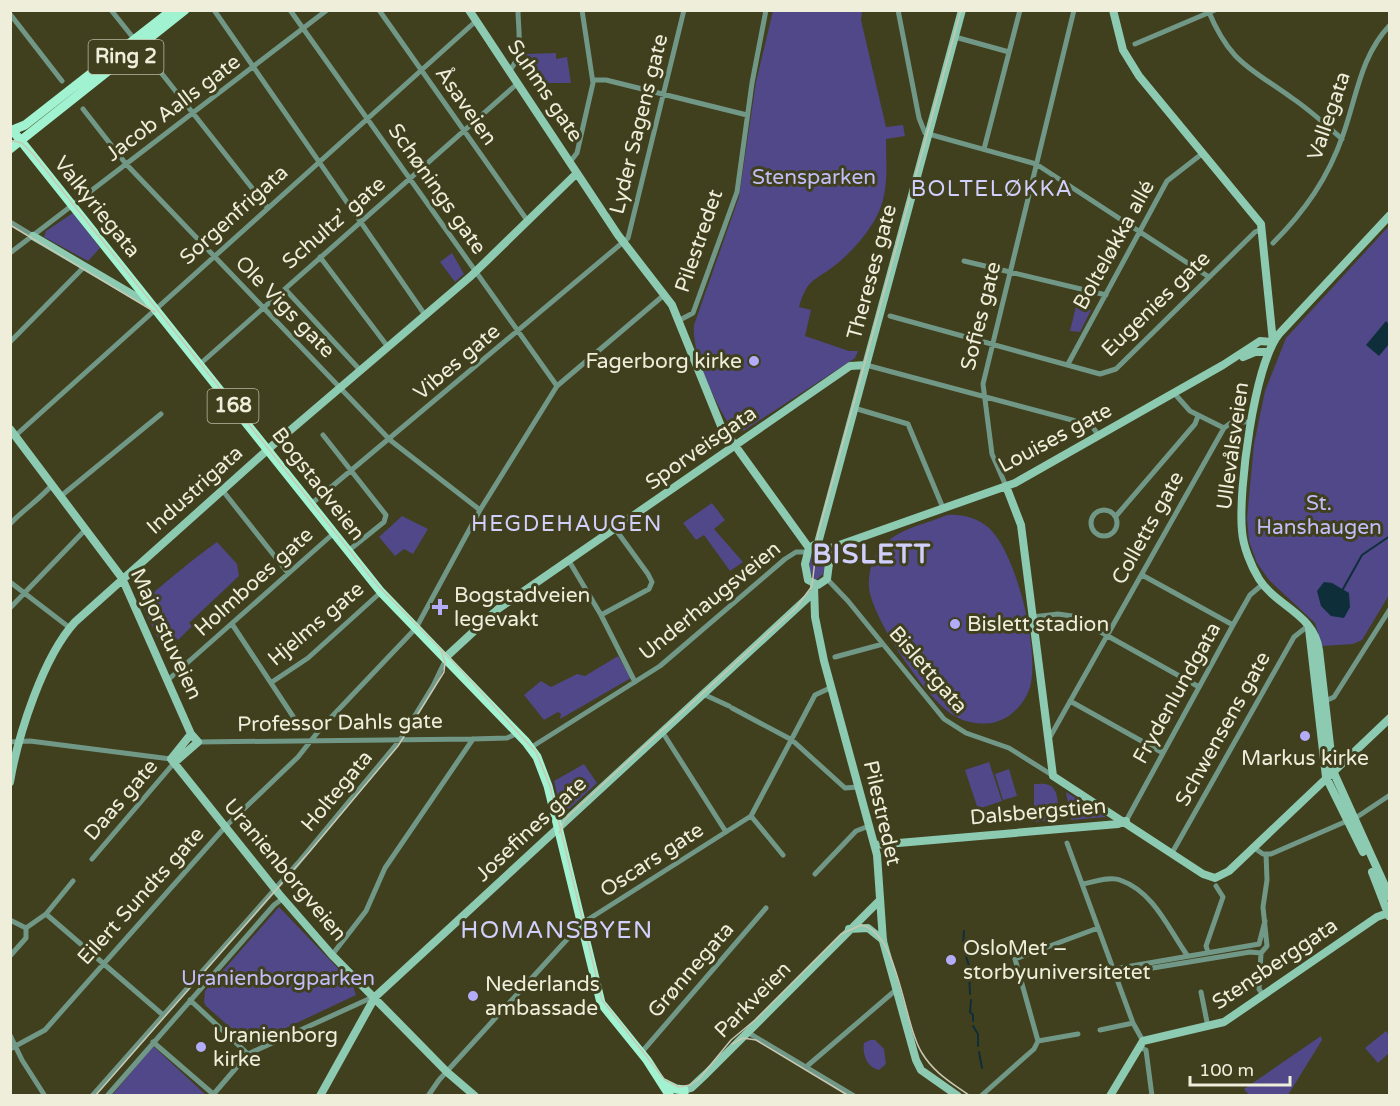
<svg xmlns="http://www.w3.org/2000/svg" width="1400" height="1106" font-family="'Varela Round',sans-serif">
<rect width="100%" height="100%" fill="#403f1e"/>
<path fill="#504888" d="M773,11H862L861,20L886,127L903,125L905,136L886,139C886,159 888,181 883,200C877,224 853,252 834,266C812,283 808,278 799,307L811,310L805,336L849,351H858L855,358L745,430L735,434C718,409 691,355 694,325L739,197L756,82Z
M556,53V59L567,57L571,83H530L526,76L525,54Z
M73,213L100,248L88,261L44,237L46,231Z
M1389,226V595L1362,640L1353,644L1322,646L1315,623L1269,580L1257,563L1249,541L1247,518L1254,444L1265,391L1286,338Z
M452,253L464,274L455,282L440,262Z
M1076,306L1091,310L1080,332L1070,331Z
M712,503L725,520L714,529L743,562L730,571L704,535L696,540L683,523Z
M947,515C963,514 977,518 989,528C1017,554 1038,646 1031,683C1027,702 1011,719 992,723C978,725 964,722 953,715C925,697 873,620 869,588C868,576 871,563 877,553C893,529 924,525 947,515Z
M402,516L428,529L413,554L404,549L395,556L379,537Z
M217,542L237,564L239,576L189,623L192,626L178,640L176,638L163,649L141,603C166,582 189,562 217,542Z
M820,547C828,554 826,565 823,574L816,580C807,572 809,560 813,551Z
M618,656L631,678L560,719L561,714L558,712L544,720L524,695L541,681L551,687L577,674L585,676Z
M989,762L1002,801L978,809L965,770Z
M584,764L597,783L569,809L560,806L554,781Z
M1009,769L1017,796L1003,800L995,774Z
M1034,784C1038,784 1044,783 1049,785C1060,789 1059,812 1055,820L1034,822Z
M1066,792L1106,817L1071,820Z
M279,907L352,983L356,995L250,1045L206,1006L204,1002L205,991Z
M1386,1031L1389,1035V1053L1378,1063L1365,1048Z
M1321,1036L1322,1040L1288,1095H1249L1244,1089Z
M870,1040H875L884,1049L886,1064L879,1070C867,1068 862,1054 864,1043Z
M153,1046L205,1094V1096L113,1094Z"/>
<path fill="#0e2e3a" d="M1386,321L1389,324V344L1379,356L1366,345Z
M1324,582L1332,583L1349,593L1350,607L1344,618L1331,616L1321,606L1317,591Z"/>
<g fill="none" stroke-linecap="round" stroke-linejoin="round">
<path stroke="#0e2e3a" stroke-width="2" d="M1343,589L1362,555L1390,536
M964,931L963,946L969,966
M969,972L970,994
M971,1000L970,1012L973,1015V1021
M973,1026L978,1034V1046
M979,1052L982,1068"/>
<path stroke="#719887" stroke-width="5" d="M111,10L135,40
M214,10L425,315
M290,10L557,386
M379,10L527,220
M898,10L919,118L925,133L1036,164L1209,277
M1208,10C1230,63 1249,67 1292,98C1310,110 1326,125 1342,139
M10,14L62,81
M955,37L1009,52
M1135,44L1215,10
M140,46L267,207
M510,70C524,54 518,31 518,10
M593,80H606L747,115
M83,109L126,164L390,440L480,510
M984,149L1020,10
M570,162L577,153L593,83L582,10
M10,222L33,236
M1273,243C1305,211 1328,178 1343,135C1357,96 1360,57 1390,25
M10,253L327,10
M320,257L388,347
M964,261L1106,295
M285,289L360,370
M890,316L1100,374L1116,369L1255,232L1262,229
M678,321L693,313L737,192L752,83L766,10
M10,342L85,266
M200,364L518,83
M1068,364L1167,181L1203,153
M866,365L1087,424L1092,426L1099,436
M1174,393L1190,411L1224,428
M854,408L908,424L943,508
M323,435L386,515L384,522L348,551
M15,436L476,21
M1006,486L992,454L983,384L1074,10
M223,491L288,573
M61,496L161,414
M311,504L628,238L684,10
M1091 523a13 13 0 1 1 26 0a13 13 0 1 1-26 0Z
M1116,516L1195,424L1198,416
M10,524C24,509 39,500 52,485
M569,561L601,615L649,589L652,582L648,574L616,530
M1142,575L1233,625
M827,579L848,601L944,719L966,733L1009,748L1052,775
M10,582L70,628
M10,608L86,529
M601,615L635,682
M1032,617L1058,614L1072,616L1199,687
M232,624L298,724
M835,657L883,644
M169,679L334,533
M272,682L308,658L381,592
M705,695L729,706
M1070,701L1163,753
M1323,702L1334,697L1390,609
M732,708L792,740L845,788L858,787
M663,733L726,832
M1050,737L1224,428L1232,422H1251
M10,742L30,741L171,759
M198,742L473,739L507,738L518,733
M530,748L660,666L785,559L796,552H807
M751,816L783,855
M1354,819L1390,795
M1126,821L1233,625L1250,595L1263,584
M1067,843L1133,1023L1143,1041
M1253,847L1263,854H1271L1347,821
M1172,853L1294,637L1309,625
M92,859L174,763
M815,874L856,831L869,826
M1083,884C1093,882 1111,876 1120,880C1154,892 1168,928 1187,955
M46,914L163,1015
M10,920L26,928
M26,928L46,914L73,881
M1208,952L1206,946L1223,897L1216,886
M332,955L366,911L385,868L473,739
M10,956L26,938V928
M1114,969L1259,944L1265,921
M1116,974L1250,952L1261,953
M1201,992L1208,1027
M1263,995L1259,989L1261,953L1267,946L1263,907L1267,880L1266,854
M190,1000L248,1054
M1100,1030L1133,1023
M747,1032L854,1096
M10,1035L22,1060L45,1096
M1038,1041L1015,959L1098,928
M153,1042L212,1093
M1141,1048L1146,1050L1152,1096
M10,1049L45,1030L225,827L298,757L321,728L416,628L480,510L557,386L664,295
M641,1053L766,908
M806,1067L897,989
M92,1096L298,863L400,740L433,686L446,659
M107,1096L274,905L282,899
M212,1096L248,1054L373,997
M428,1096L439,1080L581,924L751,816L815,695L830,688
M981,1096L1034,1049L1038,1041L1078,1034"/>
<path stroke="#8ccab1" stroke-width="8" d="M469,10L618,235L672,305L721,426L809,548
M1113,10L1123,50L1139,76L1261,224L1273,342
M1390,215L1279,334C1254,365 1238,491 1242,531C1243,546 1251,566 1259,579C1277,607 1314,614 1319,650L1333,771L1390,897
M33,236L152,306
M1243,357L1255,352H1268
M10,429L122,578L191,734L198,742L174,763
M1006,486L1021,525L1053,776L1203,874L1215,878L1229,871L1390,718
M818,543L962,10
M818,543L826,547L830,556L827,579L818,585L808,580L805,564L809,548Z
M828,549L1015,483L1223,365L1260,341L1273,342
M814,585L815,617L824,661L877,855L883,941L916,1060L921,1070L958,1096
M1309,629L1326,777L1363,852
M446,657L498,609L850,366L866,365
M191,734L171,759L279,894L332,955L447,1072L475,1096
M10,782C18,735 43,657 75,622L273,445L471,276L577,173
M875,845L1118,824L1126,821
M1372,872L1389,916
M849,929L868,928L883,940
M684,1090L691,1088L706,1074L880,900
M320,1096L375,997L814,592
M1110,1096L1143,1041L1224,1022L1377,917L1388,913"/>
<path stroke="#a0f2d1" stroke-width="9" d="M10,131L25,125L172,10
M13,131L381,592L526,742L537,757L548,786L601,1003L647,1060L670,1096
M10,149L185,10
M664,1083L676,1089L684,1090V1096"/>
<path stroke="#c8c8b2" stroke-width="1.5" d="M10,140L22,143L33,154L378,586L456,665L536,752L550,786L602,1000L665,1080L679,1087L690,1085L699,1079L731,1040L755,1020L841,934L861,925C899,932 903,1023 922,1053C934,1073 952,1083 970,1096
M10,225L155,312
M559,833L565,819L796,608L812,586L818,534L961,10
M732,1044L743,1038L756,1040L849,1096
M95,1096L310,851L398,746L444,672L445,662L441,651"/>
</g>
<g fill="#b3adf9" stroke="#403f1e" stroke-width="2">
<circle cx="754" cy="361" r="6"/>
<path d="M437 598h6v6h6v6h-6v6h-6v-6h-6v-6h6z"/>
<circle cx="955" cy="624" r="6"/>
<circle cx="1305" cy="736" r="6"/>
<circle cx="951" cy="960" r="6"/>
<circle cx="473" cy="996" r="6"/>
<circle cx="201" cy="1047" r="6"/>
</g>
<g text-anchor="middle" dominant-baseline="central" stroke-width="6" stroke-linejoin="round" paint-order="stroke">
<g fill="#403f1e" stroke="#babaa2" stroke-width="1.5">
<rect x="88.5" y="40" width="75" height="34" rx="4.5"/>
<rect x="207.5" y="389" width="51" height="34" rx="4.5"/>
</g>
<g font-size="20" font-weight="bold" fill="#eeeedb">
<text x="126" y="57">Ring 2</text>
<text x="233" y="406">168</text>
</g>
<g font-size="21" fill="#eeeedb" stroke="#403f1e">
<text transform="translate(545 91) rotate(56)">Suhms gate</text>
<text transform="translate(466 106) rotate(55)">Åsaveien</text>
<text transform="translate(173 108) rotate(-37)">Jacob Aalls gate</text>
<text transform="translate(1329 116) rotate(-71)">Vallegata</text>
<text transform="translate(639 124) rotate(-76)">Lyder Sagens gate</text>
<text transform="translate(437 189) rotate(55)">Schønings gate</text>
<text transform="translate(97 207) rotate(51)">Valkyriegata</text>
<text transform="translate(234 215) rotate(-42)">Sorgenfrigata</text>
<text transform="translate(334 223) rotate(-41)">Schultz’ gate</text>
<text transform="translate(699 241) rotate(-71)">Pilestredet</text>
<text transform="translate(1114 245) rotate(-61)">Bolteløkka allé</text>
<text transform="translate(872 272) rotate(-75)">Thereses gate</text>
<text transform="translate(1156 304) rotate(-44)">Eugenies gate</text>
<text transform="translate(285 307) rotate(46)">Ole Vigs gate</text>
<text transform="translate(981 316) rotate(-76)">Sofies gate</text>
<text transform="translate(457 362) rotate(-40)">Vibes gate</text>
<text transform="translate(1055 438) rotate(-28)">Louises gate</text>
<text transform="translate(1233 446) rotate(-82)">Ullevålsveien</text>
<text transform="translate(701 448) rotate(-35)">Sporveisgata</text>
<text transform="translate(318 484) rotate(52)">Bogstadveien</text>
<text transform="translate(195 490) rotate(-42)">Industrigata</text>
<text transform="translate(1148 528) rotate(-61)">Colletts gate</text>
<text transform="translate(254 582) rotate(-42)">Holmboes gate</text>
<text transform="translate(710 601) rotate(-39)">Underhaugsveien</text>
<text transform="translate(316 624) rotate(-40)">Hjelms gate</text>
<text transform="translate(166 634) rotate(65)">Majorstuveien</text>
<text transform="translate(928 670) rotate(49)">Bislettgata</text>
<text transform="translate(1177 693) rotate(-61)">Frydenlundgata</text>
<text transform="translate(340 723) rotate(-1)">Professor Dahls gate</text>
<text transform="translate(1223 729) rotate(-61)">Schwensens gate</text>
<text transform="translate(337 791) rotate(-50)">Holtegata</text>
<text transform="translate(121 800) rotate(-49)">Daas gate</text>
<text transform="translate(1038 812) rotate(-5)">Dalsbergstien</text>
<text transform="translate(882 813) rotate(77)">Pilestredet</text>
<text transform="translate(531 829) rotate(-43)">Josefines gate</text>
<text transform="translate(652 860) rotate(-33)">Oscars gate</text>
<text transform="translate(285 870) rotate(50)">Uranienborgveien</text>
<text transform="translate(141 896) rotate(-48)">Eilert Sundts gate</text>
<text transform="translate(1275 964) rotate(-34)">Stensberggata</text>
<text transform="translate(691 970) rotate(-49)">Grønnegata</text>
<text transform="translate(753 1000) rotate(-45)">Parkveien</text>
</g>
<g font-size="21" fill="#c0bdf8" stroke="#403f1e">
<text x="814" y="177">Stensparken</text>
<text x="1319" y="503">St.<tspan x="1319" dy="24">Hanshaugen</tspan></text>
<text x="278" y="978">Uranienborgparken</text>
</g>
<g font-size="21" fill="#eeeedb" stroke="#403f1e" text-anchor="start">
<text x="742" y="361" text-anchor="end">Fagerborg kirke</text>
<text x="454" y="595">Bogstadveien<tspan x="454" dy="24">legevakt</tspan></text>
<text x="967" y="624">Bislett stadion</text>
<text x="1305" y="758" text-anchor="middle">Markus kirke</text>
<text x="963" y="948">OsloMet –<tspan x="963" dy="24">storbyuniversitetet</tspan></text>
<text x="485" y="984">Nederlands<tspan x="485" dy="24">ambassade</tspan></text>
<text x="213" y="1035">Uranienborg<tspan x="213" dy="24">kirke</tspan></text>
</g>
<g font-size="22" letter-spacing="1.5" fill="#d1cffb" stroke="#403f1e">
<text x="992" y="189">BOLTELØKKA</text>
<text x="567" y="524">HEGDEHAUGEN</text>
</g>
<g font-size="24" letter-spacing="1.5" fill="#d1cffb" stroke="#403f1e">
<text x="557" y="930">HOMANSBYEN</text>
</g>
<g font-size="27" font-weight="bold" letter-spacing="1.5" fill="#d1cffb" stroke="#403f1e">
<text x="872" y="554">BISLETT</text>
</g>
</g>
<rect width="1400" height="1106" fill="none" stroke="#eeeedb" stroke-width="24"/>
<path d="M1190 1076v9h100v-9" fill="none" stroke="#eeeedb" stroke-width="3"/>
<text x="1199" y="1076" font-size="18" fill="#eeeedb" stroke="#403f1e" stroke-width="4.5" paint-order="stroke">100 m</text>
</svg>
